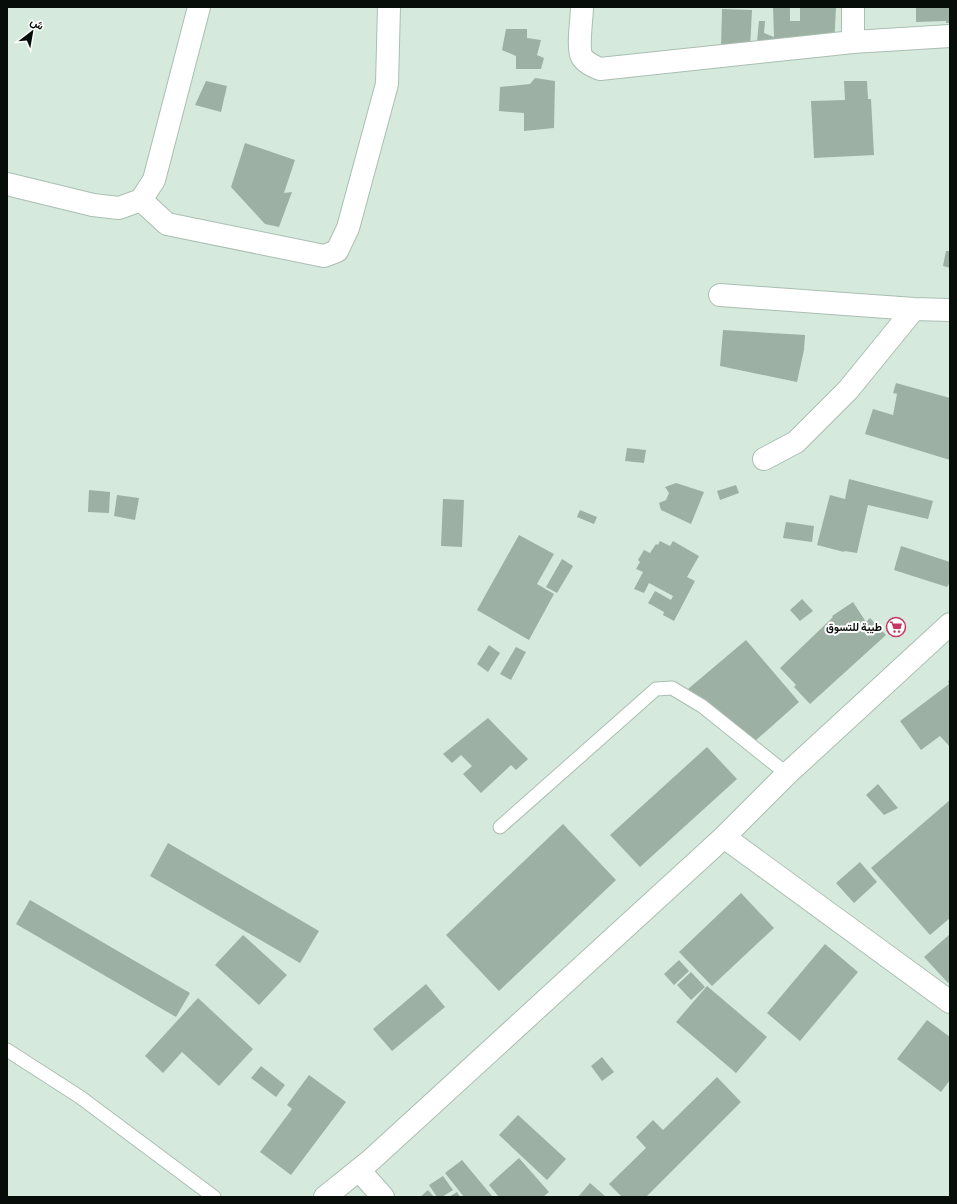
<svg xmlns="http://www.w3.org/2000/svg" width="957" height="1204" font-family="'Crimson Pro',Vazirmatn,serif">
<rect width="100%" height="100%" fill="#d5eadd"/>
<path fill="#9cb0a3" d="M773,7H790V21H800V7H836L834,48L757,42L759,21H765L764,33L774,37Z
M916,7H950V23H946V21L916,22Z
M722,9L752,10L750,49L721,48Z
M506,29H527V38L541,40L537,55L544,58L541,69H516V56L502,50Z
M535,78L555,81L554,128L524,131V113L499,111L500,87L530,84Z
M206,81L227,86L221,112L195,105Z
M844,81H867L868,99H871L874,155L814,158L811,101L845,100Z
M245,143L295,160L284,193L292,192L279,227L265,224L231,187Z
M946,251H950V268L943,266Z
M723,330L805,335L804,350L797,382L720,366Z
M896,383L950,398V460L865,434L873,409L893,415L897,394L893,393Z
M627,448L646,450L644,463L625,461Z
M849,479L933,501L928,519L868,505L857,553L844,551V552L817,545L830,495L845,499Z
M676,483L704,492L691,524L661,510L659,503L666,500L669,493L665,487Z
M736,485L739,493L720,500L717,491Z
M89,490L110,492L109,513L88,512Z
M117,495L139,498L135,520L114,516Z
M443,499L464,500L462,547L441,546Z
M580,510L597,517L594,524L577,517Z
M786,522L814,526L812,542L783,538Z
M519,535L554,554L537,584L554,594L529,640L477,610Z
M660,541L670,546L673,541L699,556L687,577L695,581L674,621L663,615L664,612L648,603L655,591L671,600L673,596L649,583L644,593L634,589L643,572L636,569L640,562L638,560L644,550L650,553L656,544L658,545Z
M901,546L950,562V582L947,587L894,570Z
M562,559L573,566L557,593L546,587Z
M802,599L813,611L800,621L790,610Z
M853,602L866,622L870,618L886,635L810,704L794,687L796,685L780,668L833,617L832,616Z
M746,640L799,702L754,742L688,689Z
M489,645L500,653L488,672L477,664Z
M516,647L526,652L511,680L500,674Z
M950,680V747L940,736L921,750L900,721L949,684L948,681Z
M488,718L528,759L516,770L511,765L481,793L463,774L472,766L461,755L452,763L443,754Z
M707,747L737,779L640,867L610,835Z
M878,784L898,808L884,815L866,795Z
M950,800V918L930,935L871,868Z
M563,824L616,880L499,991L446,935Z
M168,843L319,931L300,963L150,876Z
M860,862L877,882L854,903L836,883Z
M741,893L774,928L712,986L679,952Z
M30,900L190,993L176,1017L16,924Z
M950,934V981L948,983L924,957Z
M243,935L287,975L259,1005L215,965Z
M825,944L858,972L800,1041L767,1013Z
M679,960L689,971L674,985L664,974Z
M691,972L705,987L691,1000L677,985Z
M426,984L445,1007L392,1051L373,1029Z
M707,986L767,1037L736,1073L676,1022Z
M198,998L253,1049L219,1086L182,1052L163,1073L145,1056Z
M927,1020L950,1037V1080L941,1092L897,1059Z
M602,1057L614,1072L602,1081L591,1066Z
M261,1066L285,1085L276,1097L251,1078Z
M309,1075L346,1102L291,1175L260,1152L292,1109L287,1105Z
M717,1077L741,1102L646,1197H622L609,1184L646,1148L636,1137L653,1120L663,1130Z
M518,1115L566,1159L547,1180L499,1135Z
M519,1158L549,1192L543,1197H499L489,1185Z
M462,1160L492,1196L464,1197L445,1173Z
M443,1176L453,1190L442,1197H437L429,1185Z
M590,1183L606,1197H578Z
M428,1190L434,1197H420Z
M457,1192L460,1197H449Z"/>
<g fill="none" stroke-linecap="round" stroke-linejoin="round">
<defs>
<path id="service" d="M500,827L656,689L672,688L702,706L787,774
M7,1050L80,1097L214,1197"/>
<path id="minor" d="M582,7C582,18 577,48 582,57C586,63 593,66 600,69L853,42L950,36
M853,42V7
M7,184L93,205L119,208L141,200L154,180L199,7
M141,200L167,224L324,256L337,251L348,228L387,84L389,7
M720,295L914,309L950,310
M764,459L796,442L848,390L914,309
M724,837L950,1002
M359,1170L383,1197"/>
<path id="tertiary" d="M325,1197L371,1160L724,837L787,774L950,624"/>
</defs>
<use href="#service" stroke="#aabeb2" stroke-width="15"/>
<use href="#minor" stroke="#aabeb2" stroke-width="24"/>
<use href="#tertiary" stroke="#aabeb2" stroke-width="24"/>
<use href="#service" stroke="#fff" stroke-width="13"/>
<use href="#minor" stroke="#fff" stroke-width="22"/>
<use href="#tertiary" stroke="#fff" stroke-width="22"/>
</g>
<defs>
<symbol id="supermarket-ring" viewBox="-11 -11 22 22"><circle r="9.5" fill="#fff" stroke="#c63861" stroke-width="1.5"/><path d="M-6-5.5h2.5l.6 2H6L4.5 2H-2.5L-4.4-4H-6ZM-1.5 3.2a1.3 1.3 0 1 0 .1 0ZM3 3.2a1.3 1.3 0 1 0 .1 0Z" fill="#c63861"/></symbol>
</defs>
<g fill-rule="evenodd">
<use href="#supermarket-ring" x="885" y="616" width="22" height="22"/>
</g>
<g text-anchor="middle" dominant-baseline="central" stroke-width="4" stroke-linejoin="round" paint-order="stroke">
<g font-size="11" font-weight="bold" fill="#070e0a" stroke="#fff" text-anchor="end">
<text x="882" y="627">طيبة للتسوق</text>
</g>
</g>
<rect width="957" height="1204" fill="none" stroke="#070e0a" stroke-width="16"/>
<g transform="translate(32 32) rotate(31)" stroke="#ffffff" stroke-width="3" paint-order="stroke">
<path d="M0-3L7 15L0 10L-7 15Z" fill="#070e0a"/>
<text y="-6" font-size="11" font-weight="bold" text-anchor="middle" fill="#070e0a">ش</text>
</g>
</svg>
